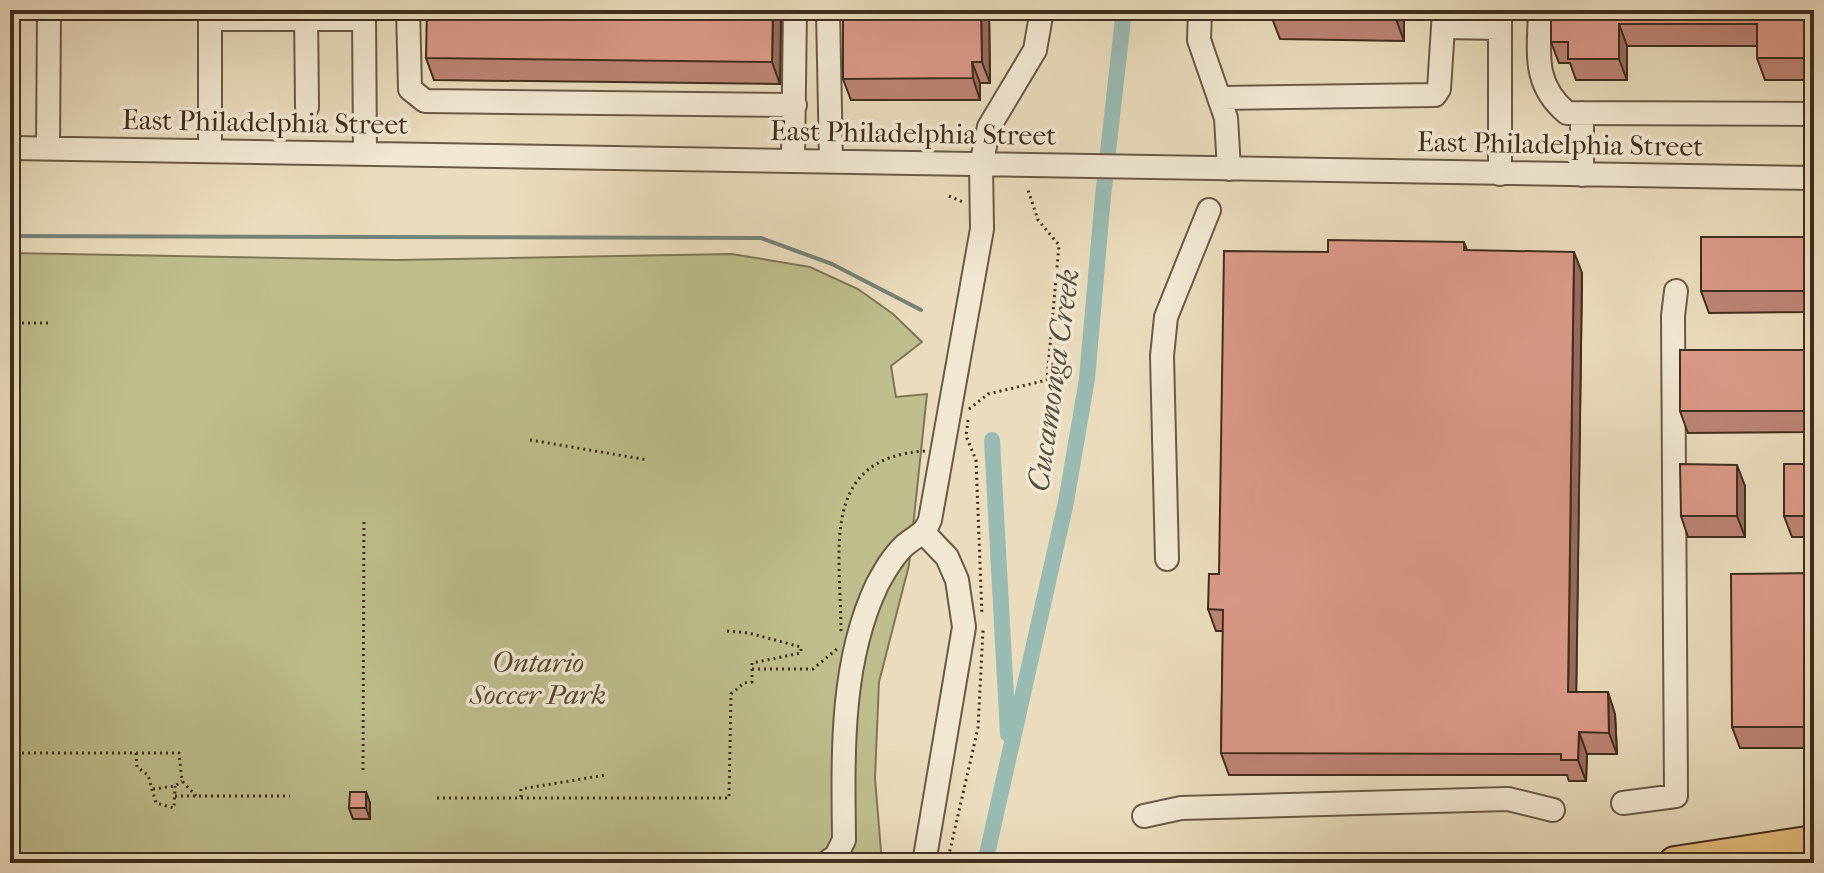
<svg xmlns="http://www.w3.org/2000/svg" width="1824" height="873" font-family="'IM FELL French Canon',serif">
<rect width="100%" height="100%" fill="#eadcbc"/>
<filter id="stains"><feTurbulence type="fractalNoise" baseFrequency=".0025" numOctaves="4"/><feColorMatrix values="0 0 0 0 .2 0 0 0 0 .09 0 0 0 0 .02 0 0 0 .5 -.17"/></filter>
<radialGradient id="worn" r=".72"><stop offset=".6" stop-color="#630" stop-opacity="0"/><stop offset="1" stop-color="#630" stop-opacity=".3"/></radialGradient>
<path fill="#bdbe8c" stroke="#7e7655" stroke-width="2" d="M10,253L395,260L732,254L810,267L858,289L893,314L922,342L891,366L896,397L927,394L909,565L879,682L875,778L882,863H10Z"/>
<g fill="none" stroke-linecap="round" stroke-linejoin="round">
<path stroke="#748378" stroke-width="4" d="M10,236L761,238L832,264L921,310"/>
<path stroke="#98bbb4" stroke-width="16" d="M992,440L1008,734
M985,863L1066,502L1087,379L1103,196L1124,10"/>
<defs>
<path id="minor" d="M210,10V151
M306,10L307,107
M364,10L365,153
M408,10L410,89L425,101L795,105
M828,10L831,161
M1200,10L1199,40L1226,118L1229,169
M1444,10L1443,27L1500,28
M1500,10V174
M1540,10C1539,52 1532,84 1567,113L1814,114
M210,19H364
M1219,98L1435,95L1439,89L1443,27
M1582,113V175
M10,148L1814,178
M48,148L49,10
M793,160L795,10
M1167,559L1162,356L1166,317L1209,210
M1623,803L1676,796L1673,316L1676,291
M1144,816L1181,808L1508,799L1553,810
M826,863L836,856L844,840C843,756 840,663 877,585C885,570 893,556 905,545C917,535 924,535 930,520L982,229L981,165L989,127L1035,50L1042,10
M924,863L964,627L957,580L947,557L925,534"/>
<path id="highway" d="M1675,863L1814,842"/>
</defs>
<use href="#minor" stroke="#6a5a46" stroke-width="26"/>
<use href="#highway" stroke="#3f2e1e" stroke-width="36"/>
<path stroke="#3f2e1e" stroke-width="3" stroke-dasharray="2 4" stroke-linecap="butt" d="M949,196L963,202
M10,323H49
M969,409L988,394L1047,380L1059,245L1038,220L1027,187
M968,420L966,436L976,460L982,615
M530,440L648,460
M841,631C841,551 818,458 925,451
M752,669H813L837,649
M10,753H179L182,781L196,796
M136,753L137,767L148,775L156,803L174,808L175,786
M363,770L364,518
M153,789L175,786L182,781
M175,796H290
M521,797V789L606,775
M437,798H729L731,694L744,683L752,682V663L801,653V647L749,633L727,631
M947,863L978,728L983,630"/>
<use href="#minor" stroke="#f1e8d3" stroke-width="22"/>
<use href="#highway" stroke="#e5be7e" stroke-width="32"/>
</g>
<path fill="#bc8474" stroke="#3f2e1e" stroke-width="2" d="M878,10H989L990,83H980V100H851L843,79L878,13Z
M1404,10V41L1280,39L1272,18Z
M1551,10H1814V80H1765L1757,58V46H1627V80H1576L1570,63H1559L1551,42Z
M781,13L780,84L434,80L426,58Z
M1814,237V312L1709,313L1701,291Z
M1464,242L1467,250L1582,273L1576,692L1615,714L1617,754H1587L1586,781H1569L1567,775H1229L1221,753L1223,631H1216L1208,609L1328,252Z
M1814,350V432L1688,433L1680,411Z
M1814,464V537H1792L1784,516Z
M1745,486V537H1688L1681,516Z
M1814,573V748H1740L1732,727Z
M366,792L370,803V819H353L349,808Z"/>
<path fill="#996b5e" stroke="#3f2e1e" stroke-width="2" d="M773,10H780L781,13L780,84L772,62Z
M981,10H989L990,83L982,62Z
M1396,10H1404V41L1396,19Z
M1619,24L1627,46V80L1619,59Z
M1808,41L1814,58V75L1808,58Z
M972,62L980,83V100L973,78Z
M1574,252L1582,273L1576,713L1568,692Z
M1737,465L1745,486V537L1737,516Z
M1608,692L1615,714L1617,754L1609,733Z
M1579,732L1587,754L1586,781L1578,760Z
M366,792L370,803V819L366,808Z"/>
<path fill="#db9987" stroke="#3f2e1e" stroke-width="2" d="M427,10H773L772,62L426,58Z
M878,10H981L982,62H972L973,78L843,79V14L878,13Z
M1272,10H1396V19L1272,18Z
M1551,10H1814V41H1808V58H1757V24H1619V59H1568V42H1551Z
M1701,237H1814V291H1701Z
M1328,240L1464,242V250L1574,252L1568,692H1608L1609,733L1579,732L1578,760H1561V754L1221,753L1223,610L1208,609L1209,574H1219L1224,251L1328,252Z
M1680,350H1814V411H1680Z
M1680,464L1737,465V516H1681Z
M1784,464H1814V516H1784Z
M1814,573V727H1732L1731,574Z
M350,792H366V808H349Z"/>
<g text-anchor="middle" dominant-baseline="central" stroke-width="7" stroke-linejoin="round" paint-order="stroke">
<g font-size="28" fill="#3f2e1e" stroke="#f1e8d3">
<text transform="translate(265 122) rotate(1)">East Philadelphia Street</text>
<text transform="translate(913 133) rotate(1)">East Philadelphia Street</text>
<text transform="translate(1560 144) rotate(1)">East Philadelphia Street</text>
</g>
<g font-size="28" font-style="italic" fill="#584b34" stroke="#f1e8d3">
<text x="538" y="662">Ontario<tspan x="538" dy="32">Soccer Park</tspan></text>
</g>
<g font-size="30" font-style="italic" fill="#555144" stroke="#f1e8d3">
<text transform="translate(1054 380) rotate(-82)">Cucamonga Creek</text>
</g>
</g>
<rect width="1824" height="873" fill="none" stroke="#eadcbc" stroke-width="40"/>
<rect x="12" y="12" width="1800" height="849" fill="none" stroke="#3f2e1e" stroke-width="4"/>
<rect x="20" y="20" width="1784" height="833" fill="none" stroke="#3f2e1e" stroke-width="2"/>
<rect width="100%" height="100%" filter="url(#stains)"/>
<rect width="100%" height="100%" fill="url(#worn)"/>
</svg>
